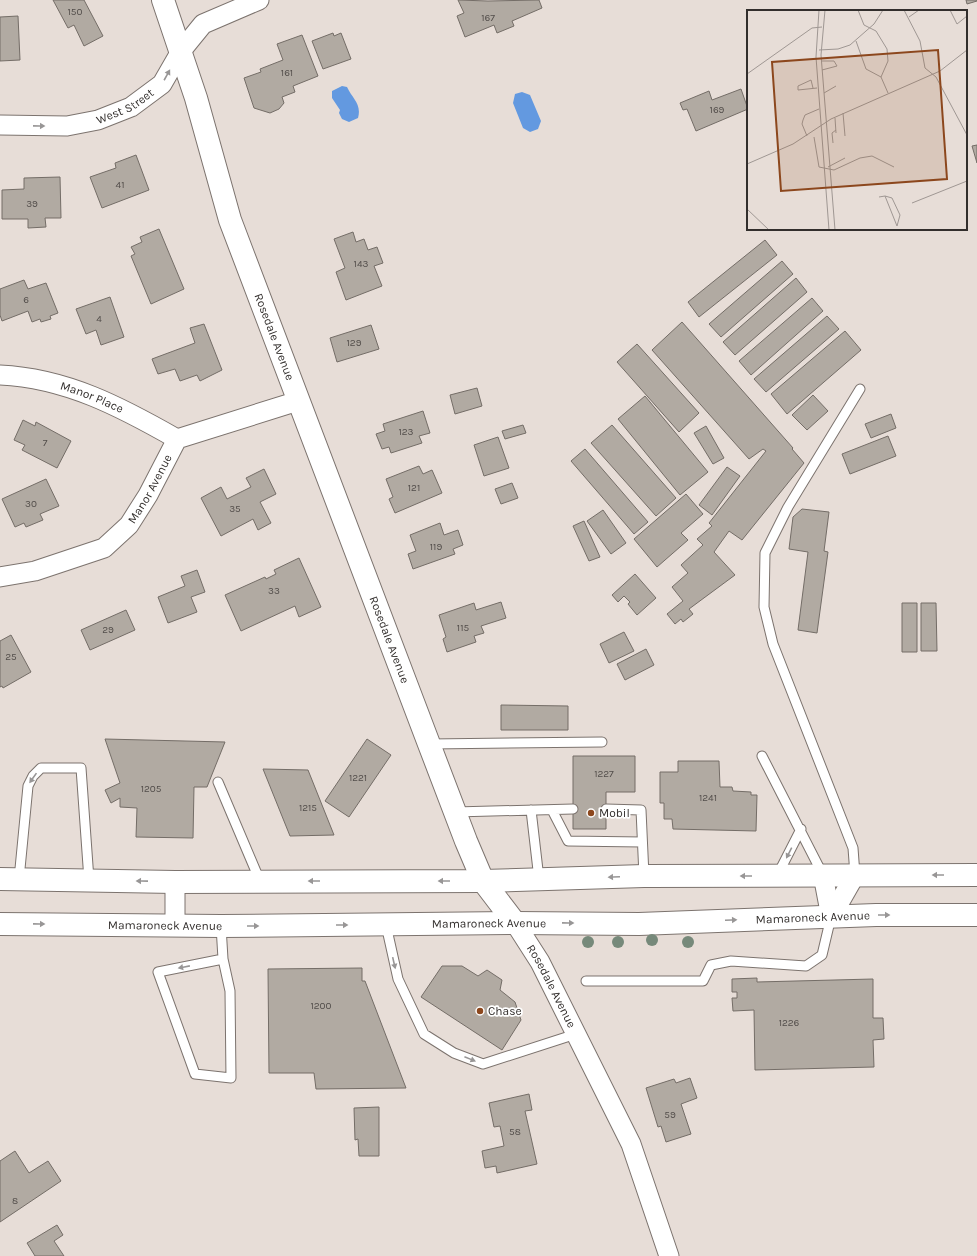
<svg xmlns="http://www.w3.org/2000/svg" width="977" height="1256" font-family="Karla,sans-serif">
<rect width="100%" height="100%" fill="#e7ddd7"/>
<path fill="#6399e0" d="M342,86L347,87C352,98 362,104 358,118L349,122L342,119L339,113L340,110L332,98V91Z
M522,92L530,95L541,121L538,129L530,132L523,128L513,103L515,94Z"/>
<path fill="#b1aaa2" stroke="#746d67" d="M53,0H84L103,36L84,46L74,25L68,28Z
M458,0L488,1L539,0L542,8L512,21L514,26L497,33L494,25L465,37L457,16L464,13Z
M966,0H977V1L967,4Z
M18,16L20,60L0,61V17Z
M333,33L334,36L341,33L351,59L323,69L312,41Z
M302,35L318,76L293,86L295,92L282,97L284,103L279,109L270,113L254,108L244,78L261,72L260,69L283,60L277,44Z
M741,89L748,109L696,131L687,109L683,110L680,103L709,91L712,100Z
M977,145V163L972,146Z
M136,155L149,190L102,208L90,177L116,168L115,163Z
M60,177L61,218H45L46,227L28,228V219H2V190L24,189V178Z
M159,229L184,289L151,304L131,256L135,254L131,247L142,242L140,237Z
M353,232L356,242L364,239L368,250L377,247L383,263L374,266L382,286L346,300L336,272L345,268L334,239Z
M765,240L777,255L699,317L688,302Z
M782,261L793,274L721,337L709,324Z
M796,278L807,292L735,355L723,342Z
M24,280L28,289L46,283L58,313L50,316L51,319L41,322L40,319L32,322L28,311L2,321L0,315V289Z
M110,297L124,337L101,345L96,330L86,334L76,309Z
M812,298L823,311L751,375L739,361Z
M827,316L839,329L766,392L754,379Z
M682,322L793,448L792,449L804,463L742,540L729,531L714,552L735,575L689,609L693,614L683,622L681,619L675,624L667,614L683,601L672,587L688,573L681,565L703,545L697,539L712,526L709,523L766,451L763,449L749,459L652,350Z
M204,324L222,370L200,381L197,375L180,381L175,369L158,374L152,359L195,343L190,328Z
M371,325L379,349L337,362L330,338Z
M845,331L861,350L787,414L771,394Z
M637,344L699,413L679,432L617,362Z
M477,388L482,406L455,414L450,395Z
M813,395L828,411L807,430L792,415Z
M645,396L708,472L680,495L618,419Z
M423,411L430,433L419,436L422,443L391,453L389,447L382,449L376,434L385,431L383,424Z
M891,414L896,428L871,438L865,424Z
M23,420L35,426L36,422L71,441L57,468L22,450L25,445L14,440Z
M523,425L526,433L505,439L502,431Z
M612,425L676,498L656,516L591,443Z
M706,426L724,458L713,464L694,433Z
M888,436L896,456L850,474L842,454Z
M498,437L509,468L484,476L474,445Z
M585,449L648,522L634,534L571,461Z
M419,466L423,474L432,470L442,493L395,513L389,499L393,497L386,479Z
M727,467L740,476L712,515L699,505Z
M264,469L276,494L260,502L271,523L258,530L253,519L221,536L201,498L221,487L227,499L251,487L246,478Z
M46,479L59,506L40,514L43,520L26,527L24,523L15,527L2,499Z
M512,483L518,498L501,504L495,489Z
M686,494L703,514L681,533L688,540L657,567L634,539Z
M802,509L829,512L824,551L828,552L817,633L798,630L808,552L789,549L793,517Z
M603,510L626,543L611,554L587,521Z
M584,521L600,557L589,561L573,526Z
M440,523L444,535L458,530L463,545L453,549L455,554L413,569L408,554L416,551L410,535Z
M299,558L321,607L299,617L295,606L241,631L225,595L265,577L266,579L276,574L274,570Z
M197,570L205,592L191,597L197,612L168,623L158,597L185,586L181,576Z
M635,574L656,598L637,615L628,604L630,602L624,596L618,602L612,595Z
M501,602L506,618L481,626L484,633L474,636L476,642L447,652L443,639L446,637L439,615L474,603L476,610Z
M902,603H917V652H902Z
M921,603H936L937,651H921Z
M126,610L135,630L90,650L81,630Z
M624,632L634,651L609,663L600,644Z
M11,635L31,672L3,688L2,686L0,687V641Z
M646,649L654,665L625,680L617,664Z
M501,705L568,706V730H501Z
M105,739L225,742L207,787H194L193,838L136,837L137,808L120,807V798L111,803L105,790L120,783Z
M367,739L391,755L349,817L325,801Z
M573,756H635V792H606V829H573Z
M678,761H719L720,787H732L733,791L751,792V795H757L756,831L673,829L672,819H664V803H660V772H678Z
M263,769L308,770L334,835L290,836Z
M442,966H462L478,976L487,970L502,980L500,990L515,1002L521,1020L502,1050L421,997Z
M362,968V981H365L406,1088L316,1089L314,1073H269L268,969Z
M757,978V982L873,979V1018H883L884,1039L873,1040L874,1067L755,1070L754,1010L733,1011L732,998H737V992H732V979Z
M690,1078L697,1098L681,1104L691,1134L666,1142L661,1126L658,1127L646,1088L674,1079L676,1083Z
M529,1094L532,1110L525,1111L537,1164L497,1173L496,1166L485,1168L482,1151L504,1146L500,1126L494,1127L489,1103Z
M379,1107V1156H359L358,1139L355,1140L354,1108Z
M15,1151L29,1173L48,1161L61,1181L0,1222V1161Z
M57,1225L63,1235L54,1241L64,1256H35L27,1243Z"/>
<g fill="none" stroke-linecap="round" stroke-linejoin="round">
<defs>
<path id="lane" d="M430,744L602,742
M762,756L823,875
M218,782L260,881
M606,809L641,810L644,876
M531,810L539,879
M552,810L568,841L642,842
M455,812L573,809
M778,874L801,829
M855,875L853,848L773,644L764,607L765,553L788,507L860,389
M19,879L28,786L33,776L41,768H81L89,880
M386,925L398,979L424,1034L454,1053L483,1064L576,1034
M221,926L223,959L230,991L231,1078L195,1074L158,972L223,959
M586,981H703L711,965L731,961L806,966L822,955L831,917"/>
<g id="street">
<path id="s1" d="M0,125L67,126L98,120L131,107L162,84L181,51L203,24L259,0"/>
<path id="s2" d="M0,375C66,378 121,407 177,439"/>
<path id="s3" d="M0,577L35,571L104,548L129,525L148,495L177,439L298,401"/>
<path d="M823,875L831,917"/>
<path d="M831,917L855,875"/>
<path id="s4" d="M515,923L540,962L631,1144L669,1256"/>
<path d="M175,926V882"/>
</g>
<g id="secondary">
<path id="s5" d="M163,0L196,98L230,220L429,744L466,841L483,881L515,923"/>
</g>
<g id="primary">
<path d="M0,879L175,882L483,881L644,876L977,875"/>
<path id="s6" d="M0,924L221,926L515,923L639,924L876,915H977"/>
</g>
</defs>
<use href="#lane" stroke="#7c736e" stroke-width="11"/>
<use href="#street" stroke="#7c736e" stroke-width="21"/>
<use href="#secondary" stroke="#7c736e" stroke-width="24"/>
<use href="#primary" stroke="#7c736e" stroke-width="24"/>
<use href="#lane" stroke="#fff" stroke-width="9"/>
<use href="#street" stroke="#fff" stroke-width="19"/>
<use href="#secondary" stroke="#fff" stroke-width="22"/>
<use href="#primary" stroke="#fff" stroke-width="22"/>
</g>
<g fill="#76897a">
<circle cx="652" cy="940" r="6"/>
<circle cx="588" cy="942" r="6"/>
<circle cx="618" cy="942" r="6"/>
<circle cx="688" cy="942" r="6"/>
</g>
<defs><path id="oneway-solid" d="M-6-.8H1V-3.2L6.5 0L1 3.2V.8H-6Z"/></defs>
<g fill="#989696">
<use href="#oneway-solid" transform="translate(167 75) rotate(-61)"/>
<use href="#oneway-solid" transform="translate(39 126) rotate(1)"/>
<use href="#oneway-solid" transform="translate(33 778) rotate(125)"/>
<use href="#oneway-solid" transform="translate(789 853) rotate(117)"/>
<use href="#oneway-solid" transform="translate(938 875) rotate(180)"/>
<use href="#oneway-solid" transform="translate(746 876) rotate(180)"/>
<use href="#oneway-solid" transform="translate(614 877) rotate(178)"/>
<use href="#oneway-solid" transform="translate(142 881) rotate(-179)"/>
<use href="#oneway-solid" transform="translate(314 881) rotate(180)"/>
<use href="#oneway-solid" transform="translate(444 881) rotate(180)"/>
<use href="#oneway-solid" transform="translate(884 915)"/>
<use href="#oneway-solid" transform="translate(731 920) rotate(-2)"/>
<use href="#oneway-solid" transform="translate(568 923) rotate(1)"/>
<use href="#oneway-solid" transform="translate(39 924) rotate(1)"/>
<use href="#oneway-solid" transform="translate(342 925)"/>
<use href="#oneway-solid" transform="translate(253 926)"/>
<use href="#oneway-solid" transform="translate(394 963) rotate(77)"/>
<use href="#oneway-solid" transform="translate(184 967) rotate(169)"/>
<use href="#oneway-solid" transform="translate(470 1059) rotate(22)"/>
</g>
<g fill="#8c471d" stroke="#fff" stroke-width="1.5">
<circle cx="591" cy="813" r="4"/>
<circle cx="480" cy="1011" r="4"/>
</g>
<g text-anchor="middle" dominant-baseline="central" stroke-width="3.5" stroke-linejoin="round" paint-order="stroke">
<g font-size="10" fill="#524d4a">
<text x="75" y="12">150</text>
<text x="488" y="18">167</text>
<text x="287" y="73">161</text>
<text x="717" y="110">169</text>
<text x="120" y="185">41</text>
<text x="32" y="204">39</text>
<text x="361" y="264">143</text>
<text x="26" y="300">6</text>
<text x="99" y="319">4</text>
<text x="354" y="343">129</text>
<text x="406" y="432">123</text>
<text x="45" y="443">7</text>
<text x="414" y="488">121</text>
<text x="31" y="504">30</text>
<text x="235" y="509">35</text>
<text x="436" y="547">119</text>
<text x="274" y="591">33</text>
<text x="463" y="628">115</text>
<text x="108" y="630">29</text>
<text x="11" y="657">25</text>
<text x="604" y="774">1227</text>
<text x="358" y="778">1221</text>
<text x="151" y="789">1205</text>
<text x="708" y="798">1241</text>
<text x="308" y="808">1215</text>
<text x="321" y="1006">1200</text>
<text x="789" y="1023">1226</text>
<text x="670" y="1115">59</text>
<text x="515" y="1132">58</text>
<text x="15" y="1201">8</text>
</g>
<g font-size="12" fill="#322e2c" stroke="#fff">
<text stroke="none"><textPath href="#s1" startOffset="129">West Street</textPath></text>
<text stroke="none"><textPath href="#s5" startOffset="355">Rosedale Avenue</textPath></text>
<text stroke="none"><textPath href="#s2" startOffset="95">Manor Place</textPath></text>
<text stroke="none"><textPath href="#s3" startOffset="184">Manor Avenue</textPath></text>
<text stroke="none"><textPath href="#s5" startOffset="679">Rosedale Avenue</textPath></text>
<text stroke="none"><textPath href="#s6" startOffset="813">Mamaroneck Avenue</textPath></text>
<text stroke="none"><textPath href="#s6" startOffset="489">Mamaroneck Avenue</textPath></text>
<text stroke="none"><textPath href="#s6" startOffset="165">Mamaroneck Avenue</textPath></text>
<text stroke="none"><textPath href="#s4" startOffset="73">Rosedale Avenue</textPath></text>
</g>
<g font-size="12" fill="#322e2c" stroke="#fff" text-anchor="start">
<text x="599" y="813">Mobil</text>
<text x="488" y="1011">Chase</text>
</g>
</g>
<g transform="translate(747 10)">
<rect width="220" height="220" fill="#e7ddd7"/>
<path fill="none" stroke="#9f9793" stroke-width="1" d="M72,0L69,47L82,220M78,0L74,45L88,220M111,0L117,15L129,21L140,39L141,51L134,67M157,0L173,31L178,58L189,67L220,125M203,0L210,14L220,6M162,7L172,0M109,31L119,59L134,67L141,83M72,40L91,39L103,35L127,14L136,0M75,51H87L90,56L75,60M0,64L65,18L75,17M66,78L64,70L51,76V80L70,78M77,83L89,76M96,103L98,126M88,108L89,123M60,126L55,114L56,110L58,105L72,99M67,127L72,157L87,160L113,148L125,146L147,157M86,133L85,123L89,120M0,154L46,134L84,109L193,61L220,40M81,157L98,148M132,187L138,186L145,188L153,205L150,216L138,186M165,193L220,171M0,199L22,220"/>
<path fill="#8c471d" fill-opacity="0.15" stroke="#8c471d" stroke-width="2" d="M191,40L200,169L34,181L25,52Z"/>
<rect width="220" height="220" fill="none" stroke="#322e2c" stroke-width="2"/>
</g>
</svg>
